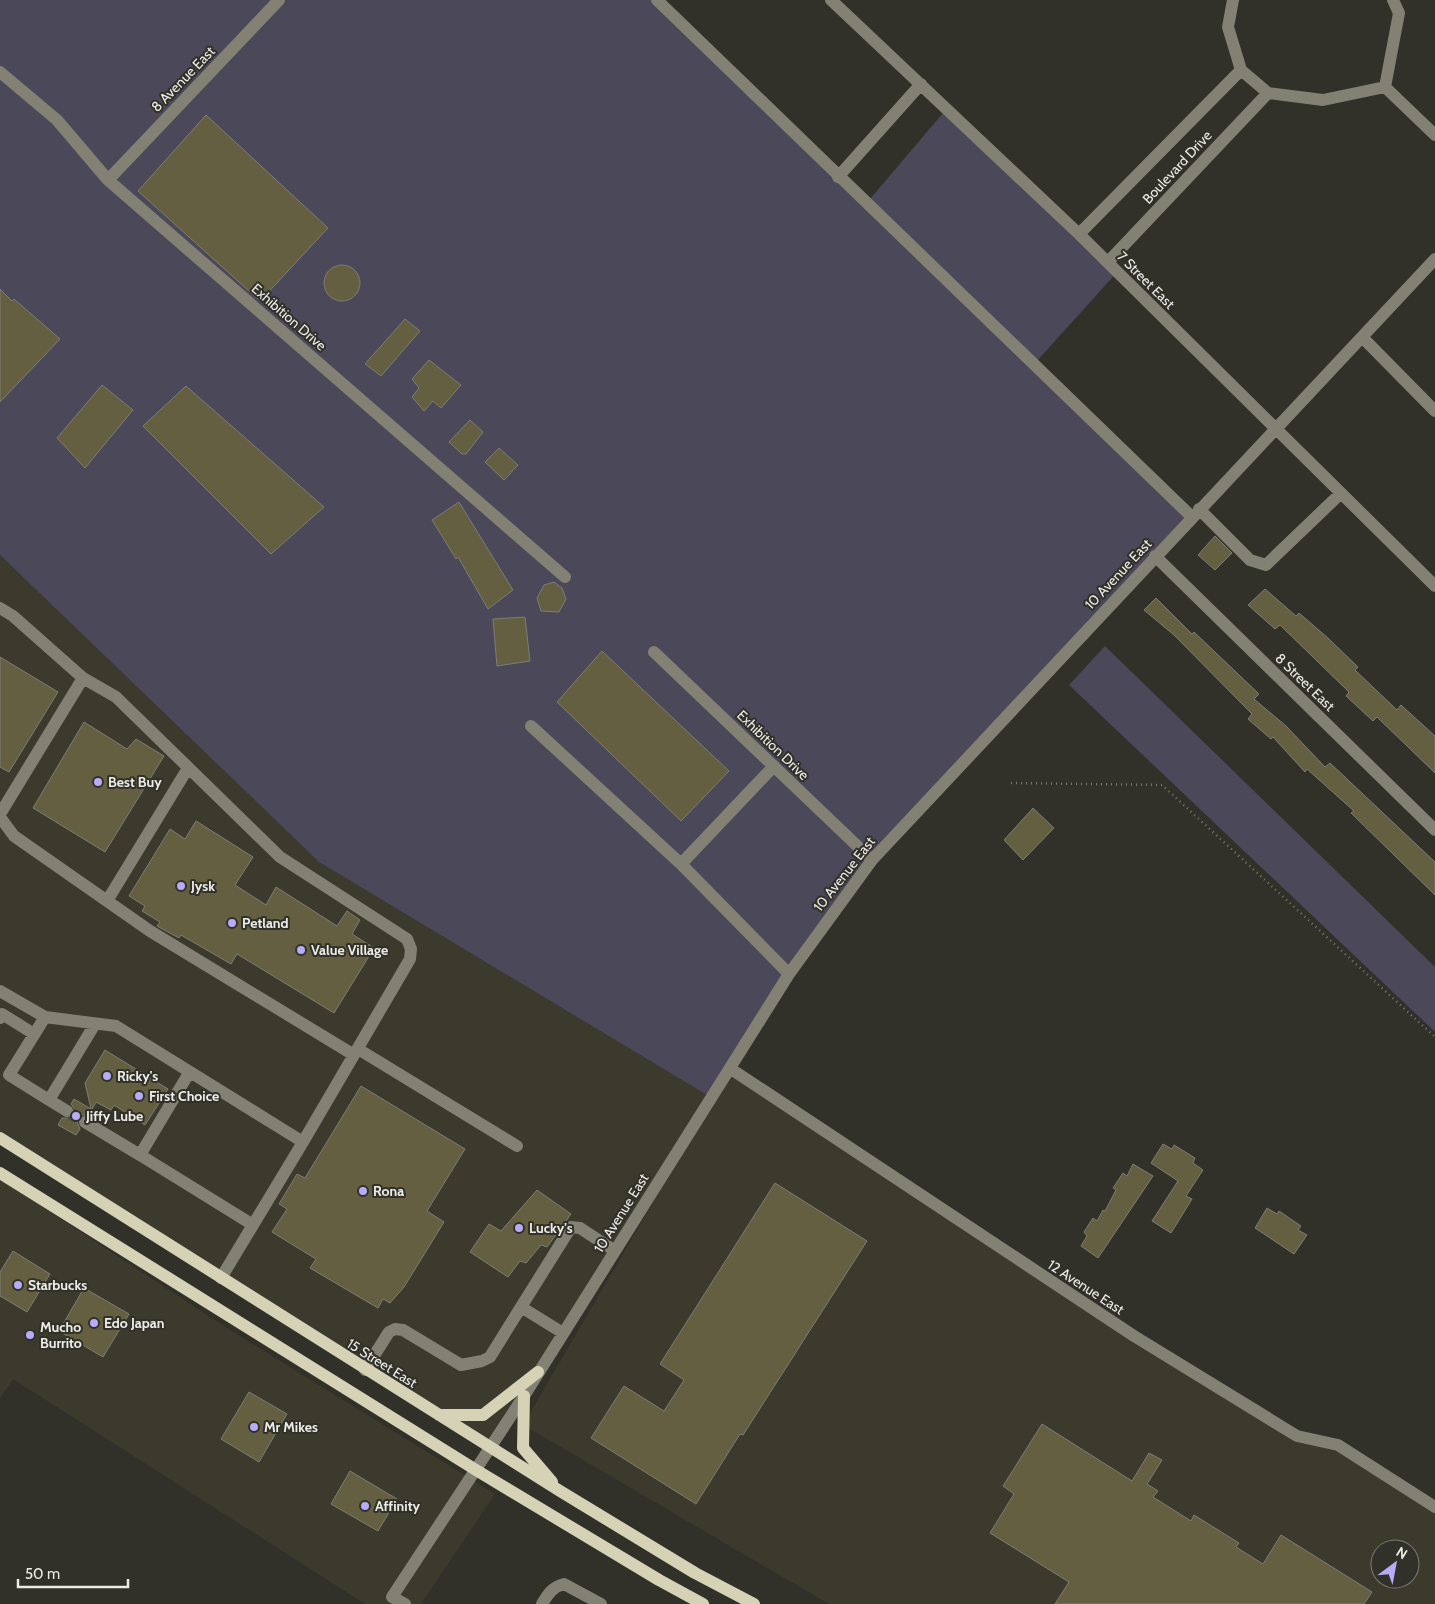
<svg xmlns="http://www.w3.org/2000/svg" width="1435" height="1604" font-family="Cabin,sans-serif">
<rect width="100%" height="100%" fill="#313029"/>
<path fill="#3c3a2d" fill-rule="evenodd" d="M0,555L319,862L712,1098L490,1447L0,1138Z
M731,1069L1270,1419L1360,1460L1435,1507V1604H829L523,1425ZM1380,1549H1410V1579H1380Z
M0,1179L227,1328L495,1494L421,1604H365L13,1379L0,1399Z"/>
<path fill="#4a4859" d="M0,0H657L865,205L948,107L1120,269L1036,362L1191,513L871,853L712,1098L319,862L0,555Z
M1105,646L1435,967V1032L1069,685Z"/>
<path fill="#635f40" stroke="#7e7d74" d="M206,115L328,228L260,301L138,191Z
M324 283a18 18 0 1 1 36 0a18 18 0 1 1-36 0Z
M0,289L12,301L14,299L60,339L0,402Z
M405,319L420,331L381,376L365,364Z
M429,360L461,385L441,408L433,401L424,411L412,397L419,388L412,379Z
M102,385L133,410L85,468L57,438Z
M186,386L324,507L271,554L143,426Z
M470,420L483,432L466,454H462L449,442Z
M499,448L518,465L504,480L485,462Z
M459,502L513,590L488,609L458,557L456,559L432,520Z
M1215,536L1232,553L1215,570L1198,555Z
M554,582L562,588L566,599L559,612L541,611L537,598L544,585Z
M1265,589L1296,616L1299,613L1329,639L1358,667L1355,670L1397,710L1401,705L1435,736V773L1377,717L1373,721L1346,696L1349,692L1280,625L1275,629L1248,605Z
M1156,598L1192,634L1194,632L1259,694L1254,699L1286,726L1325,767L1330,763L1435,862V895L1351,813L1354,811L1307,769L1305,772L1273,737L1271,739L1248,719L1252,714L1174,635L1144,610Z
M525,617L530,661L497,666L493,619Z
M602,651L729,771L681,821L557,702Z
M0,657L58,692L9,772L0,767Z
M84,722L127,749L136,739L164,756L105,852L33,808Z
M1033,808L1054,828L1023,860L1004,840Z
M196,821L253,857L235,885L266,905L276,887L337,926L347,911L360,920L352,934L374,948L334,1013L237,954L231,964L181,935L179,938L157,926L160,922L142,911L145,906L129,896L170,829L185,839Z
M105,1050L168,1089L145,1125L114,1105L111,1110L96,1102L89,1115H82L78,1118L77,1122L80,1129L76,1135L58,1125L62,1118H70L74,1115V1108L71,1104L74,1099L91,1109L85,1083Z
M361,1086L465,1149L427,1211L444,1222L404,1287L390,1303L383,1299L378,1308L310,1268L316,1259L272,1232L287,1209L279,1204L297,1174L305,1178Z
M1163,1144L1172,1149L1174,1145L1195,1158L1193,1163L1203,1170L1186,1196L1192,1199L1171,1233L1152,1221L1178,1181L1151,1163Z
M1133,1164L1153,1176L1098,1258L1081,1246L1087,1236L1084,1232L1093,1218L1097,1221L1103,1210L1105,1211L1116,1190L1113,1188L1123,1173L1127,1176Z
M775,1183L867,1241L743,1435L740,1434L696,1504L591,1438L624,1386L664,1411L684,1380L660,1364Z
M537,1190L571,1214L547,1247L541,1245L526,1263L520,1261L508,1277L470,1252L489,1224L501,1231Z
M1267,1208L1277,1214L1279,1211L1301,1226L1298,1230L1307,1235L1294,1254L1255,1228Z
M13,1251L50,1274L27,1312L0,1296V1272Z
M84,1288L129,1314L103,1357L59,1331Z
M249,1392L287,1414L259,1462L221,1439Z
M1042,1424L1132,1481L1149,1453L1162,1460L1147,1484L1158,1491L1153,1497L1191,1521L1194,1515L1239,1543L1236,1547L1263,1564L1281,1535L1372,1592L1364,1604H1055L1069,1582L990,1533L1014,1494L1003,1486Z
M350,1471L397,1499L378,1531L331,1504Z"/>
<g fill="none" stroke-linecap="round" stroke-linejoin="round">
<path stroke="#4d4c45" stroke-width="12" stroke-dasharray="12 6" stroke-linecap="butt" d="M67,1111L85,1122"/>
<path stroke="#797872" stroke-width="2.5" stroke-dasharray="1 4" stroke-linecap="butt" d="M1011,783L1162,785L1435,1037"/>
<path stroke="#828173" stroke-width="12" d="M657,0L1192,517
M831,0L1079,234L1435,586
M1233,0L1228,27L1241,70L1268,93L1323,100L1385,87
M0,72L57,120L108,180L565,577
M1385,87L1399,13L1393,0
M1385,87L1435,135
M838,177L921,84
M108,180L279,0
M1079,234L1241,70
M1108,262L1268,93
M1363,338L1435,411
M1199,509L1250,560L1266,565L1340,494
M1155,556L1435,830
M0,608L13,616L83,678L0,814
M654,652L872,860
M531,726L681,864L789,974
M0,817L14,836L150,931L354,1055
M681,864L774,766
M107,901L188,768
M0,991L45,1017L116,1026L303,1142L410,959L411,949L407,939L280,857L116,697L83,678
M45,1017L9,1075L49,1100L95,1024
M0,1018L2,1014L34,1034
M358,1049L517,1146
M731,1069L1134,1336L1297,1436L1338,1445L1435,1507
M189,1073L140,1155L253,1225
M49,1100L67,1111
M85,1122L140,1155
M221,1278L303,1142
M521,1307L571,1227L580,1228L615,1251
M365,1370L389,1332L395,1329L403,1330L461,1365L482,1361L490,1357L521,1307L563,1333
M405,1604L392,1597L524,1396L789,974L872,860L1435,259
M542,1604C548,1594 552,1587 564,1584L601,1604"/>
<path stroke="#d5d2b5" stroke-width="12" d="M0,1138L560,1491L695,1573L754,1604
M0,1173L476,1470L659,1580L703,1604
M524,1396L523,1448L552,1482
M439,1415H483L538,1372"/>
</g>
<g fill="#b8abf7" stroke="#313029" stroke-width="2">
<circle cx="98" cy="782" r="5"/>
<circle cx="181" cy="886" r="5"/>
<circle cx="232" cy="923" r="5"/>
<circle cx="301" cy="950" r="5"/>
<circle cx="107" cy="1076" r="5"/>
<circle cx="139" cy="1096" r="5"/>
<circle cx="76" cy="1116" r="5"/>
<circle cx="363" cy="1191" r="5"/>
<circle cx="519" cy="1228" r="5"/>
<circle cx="18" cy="1285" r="5"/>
<circle cx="94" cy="1323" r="5"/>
<circle cx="30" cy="1335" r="5"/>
<circle cx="254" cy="1427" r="5"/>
<circle cx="365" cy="1506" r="5"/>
</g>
<g text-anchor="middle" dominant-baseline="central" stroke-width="4" stroke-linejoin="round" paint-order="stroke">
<g font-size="14" fill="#ecebe6" stroke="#313029">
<text transform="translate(183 79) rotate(-46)">8 Avenue East</text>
<text transform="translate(1177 167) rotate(-47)">Boulevard Drive</text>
<text transform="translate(1146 280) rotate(45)">7 Street East</text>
<text transform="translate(289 317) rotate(41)">Exhibition Drive</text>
<text transform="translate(1118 574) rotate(-47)">10 Avenue East</text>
<text transform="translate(1305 682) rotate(44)">8 Street East</text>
<text transform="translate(773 745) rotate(44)">Exhibition Drive</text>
<text transform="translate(844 874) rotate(-52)">10 Avenue East</text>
<text transform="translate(621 1213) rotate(-58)">10 Avenue East</text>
<text transform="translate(1086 1287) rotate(33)">12 Avenue East</text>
<text transform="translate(382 1363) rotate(32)">15 Street East</text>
</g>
<g font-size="14" font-weight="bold" fill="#ecebe6" stroke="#313029" text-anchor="start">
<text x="108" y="782">Best Buy</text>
<text x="191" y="886">Jysk</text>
<text x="242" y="923">Petland</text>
<text x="311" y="950">Value Village</text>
<text x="117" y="1076">Ricky's</text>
<text x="149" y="1096">First Choice</text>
<text x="86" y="1116">Jiffy Lube</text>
<text x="373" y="1191">Rona</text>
<text x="529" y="1228">Lucky's</text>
<text x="28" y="1285">Starbucks</text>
<text x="104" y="1323">Edo Japan</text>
<text x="40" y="1327">Mucho<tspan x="40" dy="16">Burrito</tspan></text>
<text x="264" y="1427">Mr Mikes</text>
<text x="375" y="1506">Affinity</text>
</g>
</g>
<g transform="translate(1395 1564) rotate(32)"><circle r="24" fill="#313029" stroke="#7c7b75"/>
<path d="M0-4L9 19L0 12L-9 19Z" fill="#b8abf7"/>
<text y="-8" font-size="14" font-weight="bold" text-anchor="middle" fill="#ecebe6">N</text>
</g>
<path d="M18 1579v8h110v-8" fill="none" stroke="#ecebe6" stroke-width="2.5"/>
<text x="25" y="1579" font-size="15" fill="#ecebe6" stroke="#313029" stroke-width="4" paint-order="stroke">50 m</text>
</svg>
